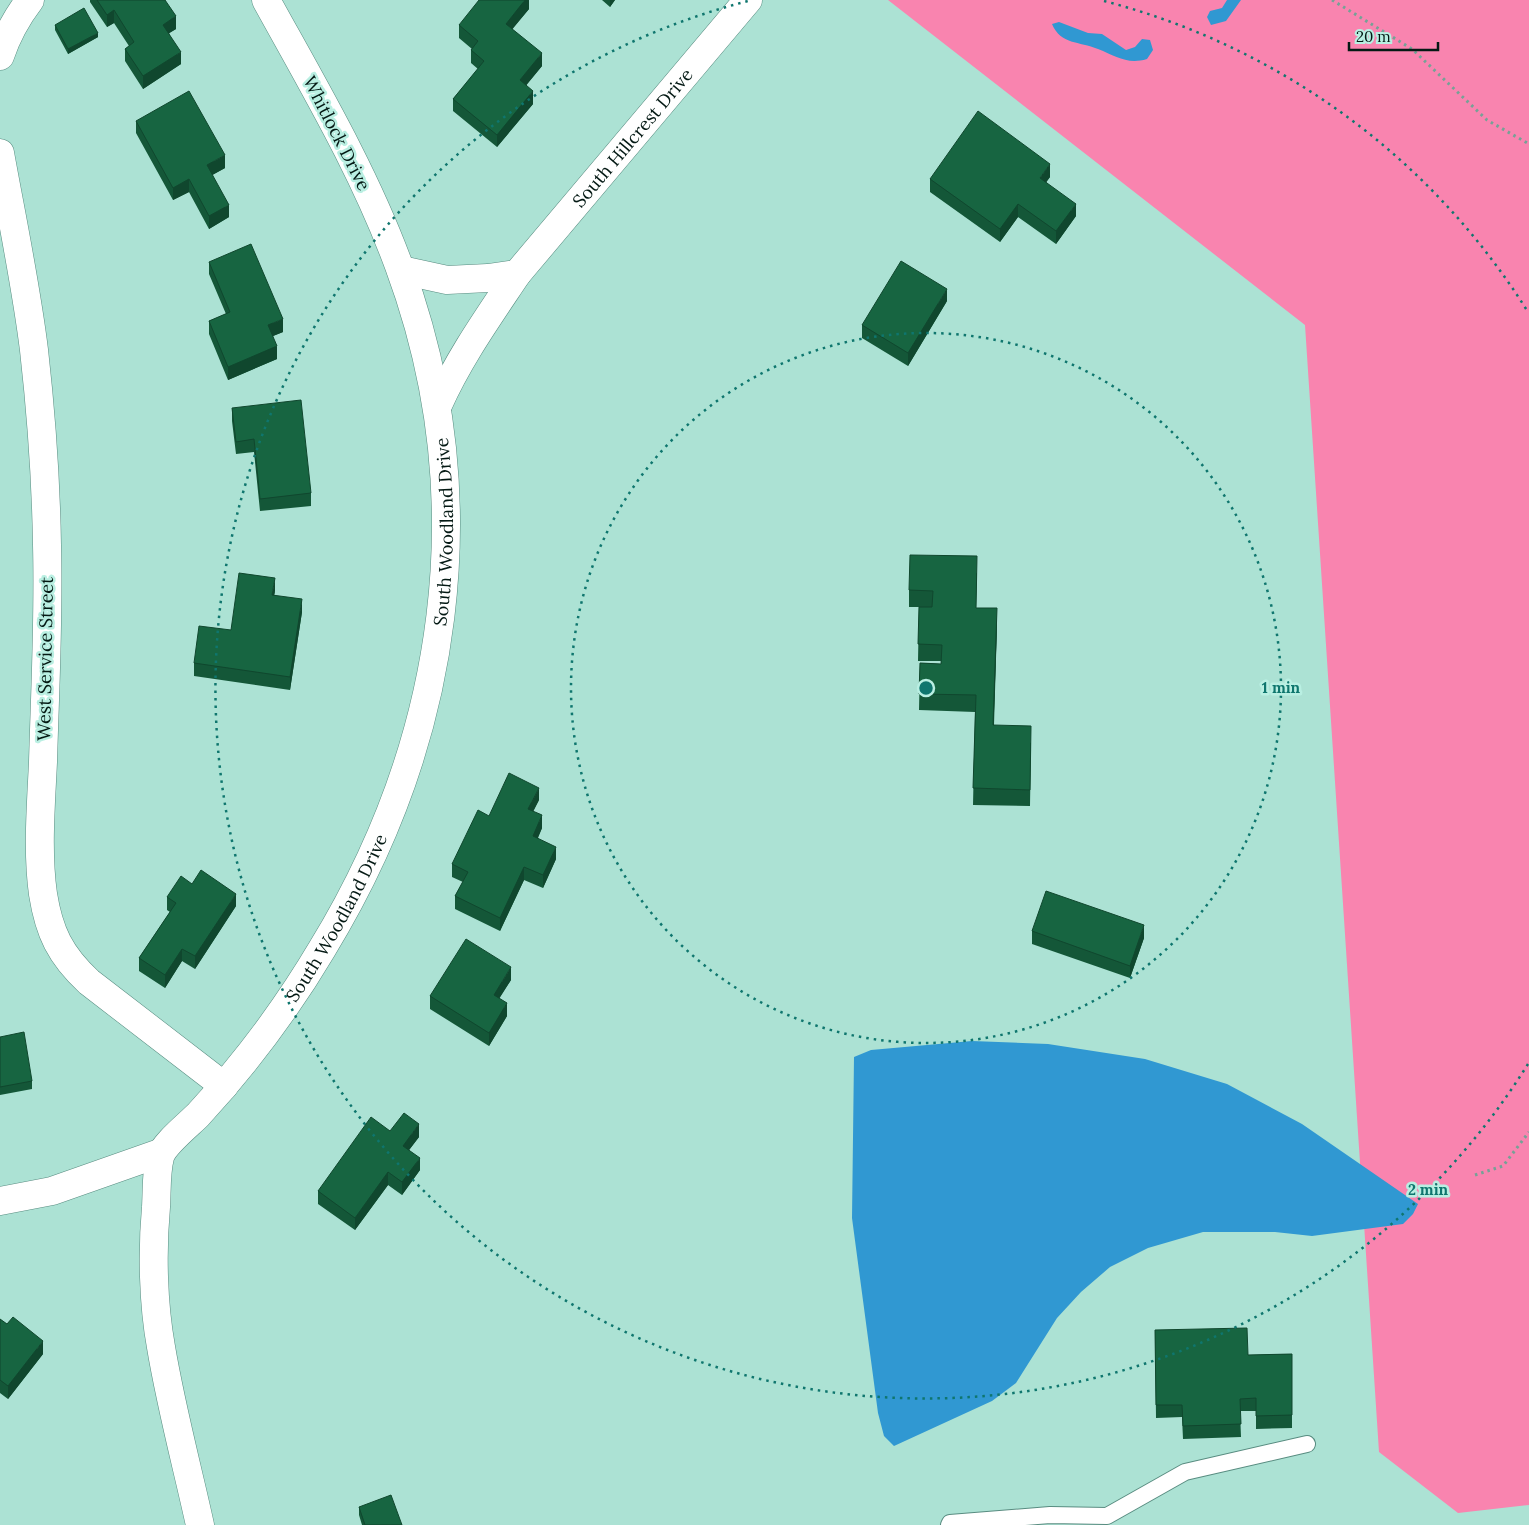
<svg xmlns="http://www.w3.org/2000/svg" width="1529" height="1525" font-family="Lora,serif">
<rect width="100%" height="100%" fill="#ace2d4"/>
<path fill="#f984af" d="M888,0H1529V1505L1458,1513L1379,1452L1305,325Z"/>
<path fill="#3098d2" d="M1227,0H1241L1226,21L1211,25L1207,17L1210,11L1222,8Z
M1059,22L1088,33L1102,34L1126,50L1135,47L1142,39L1150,40L1153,50L1147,59C1127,65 1116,56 1098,49C1079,41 1061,45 1052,24Z
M972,1041L1048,1044L1145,1059L1227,1084L1302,1124L1418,1204L1413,1214L1403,1224L1312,1236L1275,1232H1203L1148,1248L1110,1267L1081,1292L1057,1318L1016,1383L992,1401L894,1446L884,1436L878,1413L852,1218L854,1057L871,1050Z"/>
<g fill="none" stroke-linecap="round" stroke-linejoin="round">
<defs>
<path id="service" d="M949,1525L950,1523L1050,1515L1107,1516L1185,1472L1307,1444"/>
<g id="minor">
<path d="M0,56C7,35 17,17 30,0"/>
<path d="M0,153C12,219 26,285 34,350C41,412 46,483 47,545C49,618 45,690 43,762C41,805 37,851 43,894C49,932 60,955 89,982L224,1086"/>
<path id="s1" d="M401,270L447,280L488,278L517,274L748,0"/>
<path d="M438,405C459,358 489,316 517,274"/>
<path d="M0,1201L52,1191L160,1153"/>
<path id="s2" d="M200,1525C187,1466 171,1407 161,1347C153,1303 152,1251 156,1207C157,1191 156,1172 160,1157C163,1145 188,1125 198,1115C244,1065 287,1008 322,949C449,741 485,498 399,266C365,173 314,87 266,0"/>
</g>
</defs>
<use href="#service" stroke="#588c80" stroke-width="18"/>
<use href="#minor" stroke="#588c80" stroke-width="29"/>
<path stroke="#76a196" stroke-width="3" stroke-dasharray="2.5 4" stroke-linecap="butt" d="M1332,0L1412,49L1487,120L1529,144
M1475,1175L1503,1166L1529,1132"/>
<use href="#service" stroke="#fff" stroke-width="16"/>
<use href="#minor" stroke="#fff" stroke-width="28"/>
</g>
<path fill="#145738" d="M90,0H165L176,29L169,33L181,64L143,89L125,61V49L129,46L114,23L107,27L90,2Z
M529,0V9L512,29L542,66L526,85L533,104L497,147L453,111V99L478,69L471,63V50L472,49L459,38V25Z
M602,0H615L610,7Z
M55,25L98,37L68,54L55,30Z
M136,121L225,168L212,175L229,217L209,229L189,192L173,200L136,133Z
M1050,177L1046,182L1076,216L1056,244L1018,217L1000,242L930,192V179Z
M209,262L283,332L273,336L277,359L228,380L209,334V321L226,314L209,274Z
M947,301L908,366L862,338V325Z
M232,408L311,493V506L260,511L254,452L236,454L232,421Z
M977,573L976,608L997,625L994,725L1031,743L1030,806L973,805L975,712L919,710L920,663L941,664V661H918L919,607H909V590Z
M275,591L274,595L302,612L290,690L194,676V663L231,630Z
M539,800L533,811L542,828L538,838L556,859L543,888L524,880L500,931L455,909V896L463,882L452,877V864L489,816Z
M192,884L236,906L195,969L182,961L165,988L139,971V958L170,912L167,910V897Z
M1032,931L1144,938L1130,978L1032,944Z
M511,980L499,998L507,1016L489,1046L430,1009V996Z
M0,1037L32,1081V1089L0,1095Z
M390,1131L419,1137L409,1150L420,1170L402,1195L388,1185L355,1230L318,1204V1191Z
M0,1319L43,1354L8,1399L0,1393Z
M1155,1330L1248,1355L1292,1354V1428L1256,1429V1411H1240L1241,1437L1183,1439L1182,1417L1156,1418Z
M359,1507L402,1525H362L359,1515Z"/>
<path fill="#10472e" d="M525,0H529V9L506,37V24Z
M610,0H615L610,7Z
M114,10V23L107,27V15Z
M176,16V29L163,37V25Z
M98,33V37L68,54V49Z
M181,52V64L143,89V76Z
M542,53V66L520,93V80Z
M533,91V104L497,147V135Z
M225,155V168L207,178V165Z
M1050,164V177L1040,191V178Z
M189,179V192L173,200V188Z
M1018,204V217L1000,242V229Z
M1076,204V216L1056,244V231Z
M229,205V217L209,229V216Z
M947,289V301L908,366V353Z
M283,319V332L268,338V325Z
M277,346V359L228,380V367Z
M275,578V591L272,608V595Z
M302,599V612L290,690V677Z
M997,608V625L993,742V725Z
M539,788V800L528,822V809Z
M542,815V828L533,848V836Z
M556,847V859L543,888V875Z
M524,867V880L500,931V918Z
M236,894V906L195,969V956Z
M1144,925V938L1130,978V966Z
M182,949V961L165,988V975Z
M511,967V980L494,1007V995Z
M507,1003V1016L489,1046V1033Z
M419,1124V1137L403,1158V1146Z
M420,1158V1170L402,1195V1182Z
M388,1172V1185L355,1230V1218Z
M43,1341V1354L8,1399V1386Z"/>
<path fill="#176541" stroke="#10472e" d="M97,0H165L176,16L163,25L181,52L143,76L125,49L134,42L114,10L107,15Z
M479,0H525L506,24L542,53L520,80L533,91L497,135L453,99L484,61L471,50L478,41L459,25Z
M84,8L98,33L68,49L55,25Z
M189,91L225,155L207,165L229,205L209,216L189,179L173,188L136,121Z
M978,111L1050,164L1040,178L1076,204L1056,231L1018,204L1000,229L930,179Z
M251,244L283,319L268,325L277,346L228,367L209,321L230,312L209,262Z
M901,261L947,289L908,353L862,325Z
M301,400L311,493L260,499L254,439L236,442L232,408Z
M910,555L977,556L976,608H997L993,725L1031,726L1030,790L973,788L976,695L919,694L920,663L941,664L942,645L918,644L919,607H932L933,591L909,590Z
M239,573L275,578L272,595L302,599L290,677L194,663L199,626L231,630Z
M509,773L539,788L528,809L542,815L533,836L556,847L543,875L524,867L500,918L455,896L468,872L452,864L478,810L489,816Z
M201,870L236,894L195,956L182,949L165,975L139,958L176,903L167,897L181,876L192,884Z
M1046,891L1144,925L1130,966L1032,931Z
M466,939L511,967L494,995L507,1003L489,1033L430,996Z
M24,1032L32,1081L0,1087V1037Z
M404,1113L419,1124L403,1146L420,1158L402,1182L388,1172L355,1218L318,1191L371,1117L390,1131Z
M13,1317L43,1341L8,1386L0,1380V1319L7,1324Z
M1247,1328L1248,1355L1292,1354V1415L1256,1416V1398L1240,1399L1241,1424L1183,1426L1182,1405H1156L1155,1330Z
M391,1495L402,1525H365L359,1507Z"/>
<g fill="none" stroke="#0f766e" stroke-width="2.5" stroke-dasharray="2.5 5">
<circle cx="926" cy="688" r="355"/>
<path d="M1528 1064A710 710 0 1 1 748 1M1104 1A710 710 0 0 1 1528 312"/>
</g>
<g text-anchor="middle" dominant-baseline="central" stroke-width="5" stroke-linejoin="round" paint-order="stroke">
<g font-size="18" fill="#041914" stroke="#b9efe2">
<text transform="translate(337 133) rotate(63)">Whitlock Drive</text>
<text stroke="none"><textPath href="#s1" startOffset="296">South Hillcrest Drive</textPath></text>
<text stroke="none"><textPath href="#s2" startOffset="1078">South Woodland Drive</textPath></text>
<text transform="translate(45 659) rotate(-89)">West Service Street</text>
<text stroke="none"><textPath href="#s2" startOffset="672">South Woodland Drive</textPath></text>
</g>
</g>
<circle cx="926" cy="688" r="8" fill="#0f766e" stroke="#b9efe2" stroke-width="2.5"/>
<g font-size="15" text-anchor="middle" font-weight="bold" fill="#0f766e" stroke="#b9efe2" stroke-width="5" stroke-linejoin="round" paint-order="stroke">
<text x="1281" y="693">1 min</text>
<text x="1428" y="1195">2 min</text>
</g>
<path d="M1349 42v8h89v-8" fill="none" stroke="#041914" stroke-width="2.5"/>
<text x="1356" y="42" font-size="15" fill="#041914" stroke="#b9efe2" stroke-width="4" paint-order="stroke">20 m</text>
</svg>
